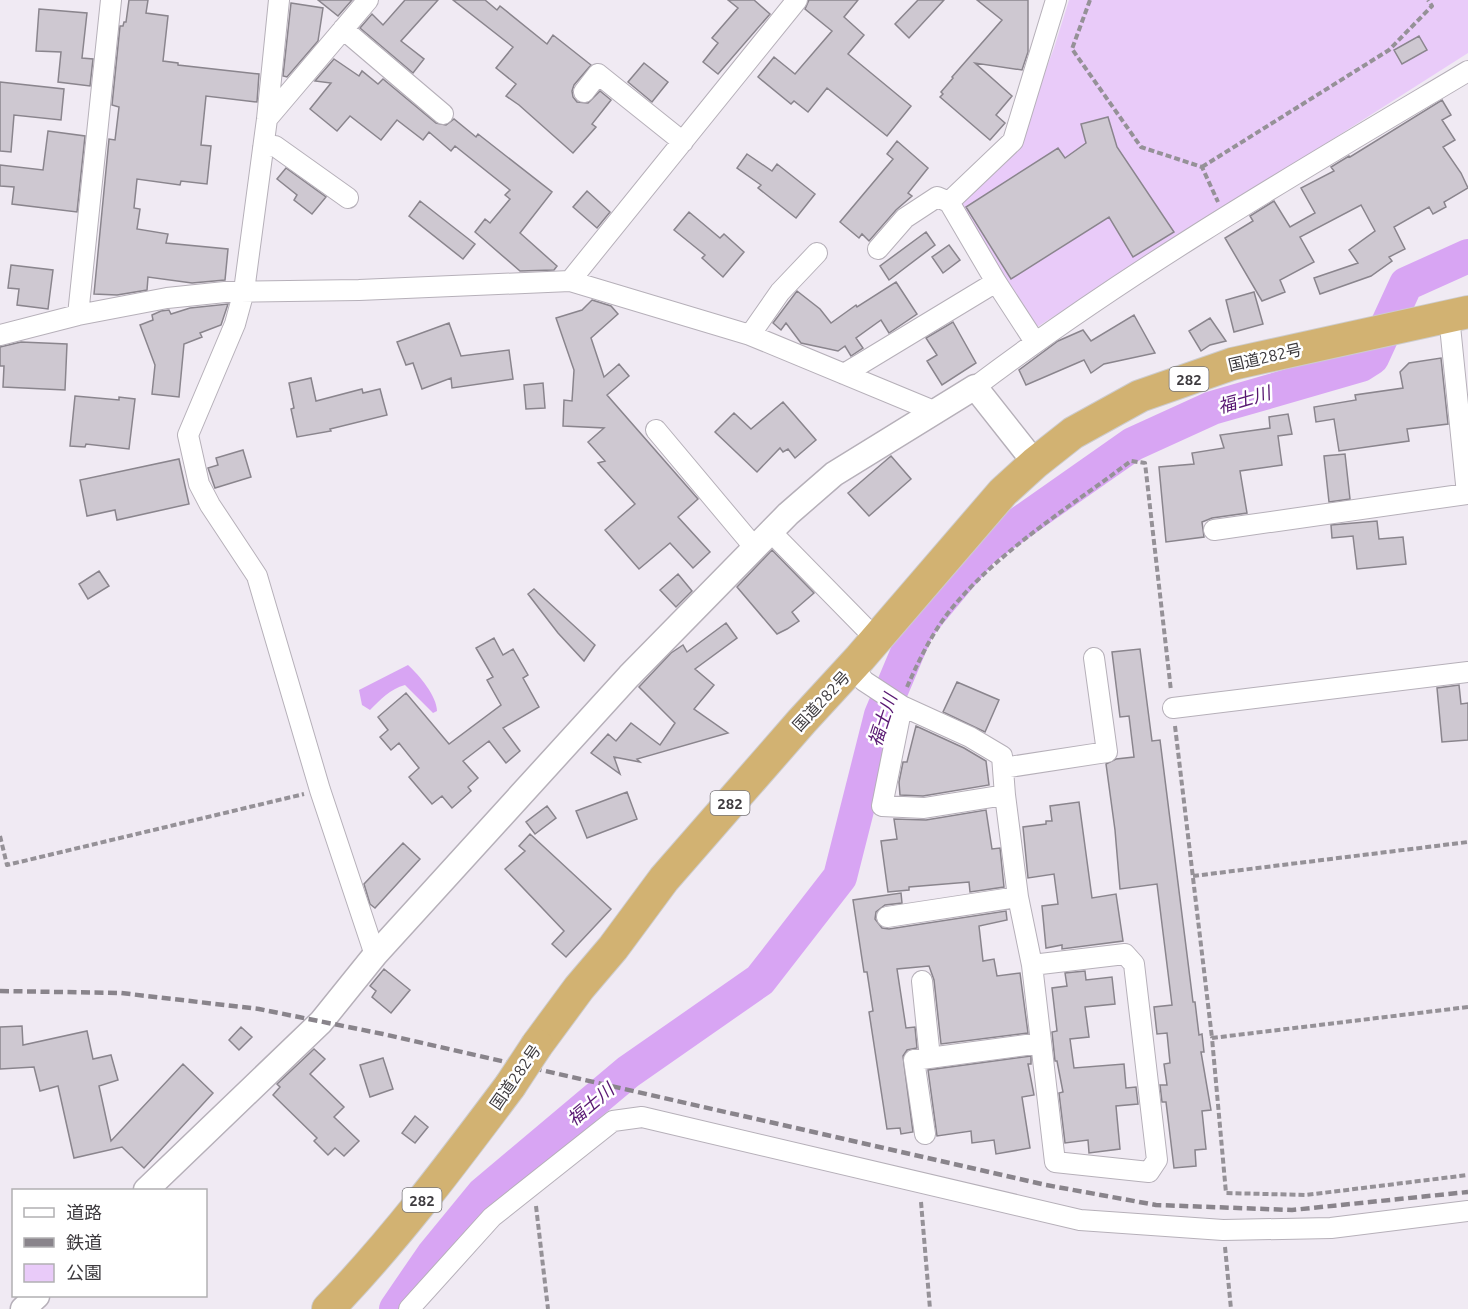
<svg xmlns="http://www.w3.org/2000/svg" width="1468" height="1309" font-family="Ubuntu,'Noto Sans JP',sans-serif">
<rect width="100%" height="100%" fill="#f0eaf3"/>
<path fill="#e9cbf9" d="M1069,0H1468V53L1034,329L956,206L1015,150L1054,48Z"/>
<path fill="#d8a5f3" d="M408,665C419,675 437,696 437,711L433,713L405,685C390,689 380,700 370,710L362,705L359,690Z"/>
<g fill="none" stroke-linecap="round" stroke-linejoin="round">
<path stroke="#d8a5f3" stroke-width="34" d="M396,1309L433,1255L483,1194L628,1072L760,980L840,877L881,715L918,627L983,549L1133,444L1212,408L1361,365L1372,358L1406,284L1468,256"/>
</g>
<path fill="#cec8d1" stroke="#8a858d" stroke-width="1.5" d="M129,0H148L146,13L168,16L163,61L178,63V65L259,74L257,102L206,96L201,145L211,146L207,184L181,181L180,185L137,179L134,208L140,209L137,229L168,234L166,243L228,249L225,280L192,283L148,277L147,290L117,295L94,294L109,139L115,140L119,107L112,105L120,26H123L124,22H126Z
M318,0H352L338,16Z
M405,0H438L401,41L424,59L413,73L360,28L372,14L383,25Z
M453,0H485L497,10L500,6L547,44L553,35L591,65L574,85L572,91L573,97L577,102L588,103L600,91L611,100L592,124L596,127L573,153L519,105L506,96L516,84L496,68L513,47Z
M728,0H754L770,14L718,74L703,62L718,43L712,38L738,8Z
M809,0H858L844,17L864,35L848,54L911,106L887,136L827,88L808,112L794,101L791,104L758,77L774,57L795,74L832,31L805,9Z
M918,0H944L909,38L895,24Z
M977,0H1028V52L1022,70L975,63L1012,96L996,115L1005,123L990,140L940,97L943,94L941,92L953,78L952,77L1002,20Z
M291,3L323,8L318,41L287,77L283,76Z
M39,9L87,13L82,58L93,59L90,86L58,82L61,52L36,51Z
M1419,36L1427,50L1402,64L1394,50Z
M334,59L359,76L362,71L378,84L383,79L436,123L446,125L454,119L476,137L478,134L552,192L520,233L557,266L554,270L520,271L475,232L485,219L490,223L510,199L505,195L510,190L455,146L451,151L429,132L423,140L397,120L381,140L350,116L337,131L310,109L331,83L315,81Z
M644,63L668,82L652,102L628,82Z
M0,82L64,89L61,120L14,115L11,152L0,151Z
M1442,100L1451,115L1442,120L1455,140L1443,147L1461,173L1468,188L1444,202L1446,207L1433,214L1429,207L1394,227L1405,249L1389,257L1392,261L1371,276L1320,294L1314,278L1358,263L1349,250L1375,231L1361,205L1300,237L1314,262L1280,280L1285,292L1262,301L1225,238L1253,221L1250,216L1274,201L1290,227L1315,213L1301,188L1334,171L1331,167L1349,156L1350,157Z
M1108,117L1117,147L1174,232L1133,257L1109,217L1011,279L966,207L1058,148L1065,158L1086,143L1081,124Z
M48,131L85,136L77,212L12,204L14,187L0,186V165L43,170Z
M897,141L928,168L908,193L912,196L896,210L869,241L862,234L859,238L840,222L893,159L887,154Z
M747,154L772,171L777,164L815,194L796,218L758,188L761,185L737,168Z
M286,168L326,197L312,214L294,200L297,195L277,179Z
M587,191L610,212L597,228L573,207Z
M420,201L475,244L463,259L409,216Z
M689,212L720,238L724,234L744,252L723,277L702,258L705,255L674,230Z
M926,232L935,245L889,280L880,266Z
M949,245L960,260L943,273L932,257Z
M11,265L53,270L48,309L17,305L19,289L8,288Z
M896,282L917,314L889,333L881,320L856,338L863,348L851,356L845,346L838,351L801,343L786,323L781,330L773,323L797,291L820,309L831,323L856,305L857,307Z
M1254,292L1263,324L1234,332L1226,300Z
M592,300L611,306L618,314L591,338L604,377L619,364L629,376L607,395L698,499L678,517L710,552L693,568L670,543L639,569L605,530L635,504L598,463L605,461L588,442L604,428L563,426L564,400L572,401L574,370L556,318L582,310Z
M228,304L221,325L200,333L202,337L184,344L179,397L152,394L155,365L140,325L153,320L152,315L161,311L169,310L171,314L190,308Z
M1134,315L1155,353L1104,364L1091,373L1084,360L1026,385L1019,370L1058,341L1083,330L1091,341Z
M1210,318L1226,341L1210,345L1201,351L1189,331Z
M953,322L976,363L942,385L927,361L937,355L926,338Z
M449,323L461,356L509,350L513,379L452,388L451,378L422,389L413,363L406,365L397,342Z
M21,342L67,344L65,390L3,387L4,366H0V347Z
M1441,358L1448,424L1407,429L1409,441L1339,451L1334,419L1316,422L1314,407L1356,400L1355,395L1403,388L1400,372L1409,363Z
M311,378L316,401L362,389L363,393L380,389L387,415L330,429L331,431L297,437L291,409L294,408L289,383Z
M543,383L545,408L526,409L524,385Z
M75,396L119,400V397L135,399L129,449L86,444L85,447L70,446Z
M783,402L816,440L795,458L788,449L783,452L780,448L757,472L715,432L734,413L751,429Z
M1288,414L1292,434L1278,436L1282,465L1240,471L1247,513L1212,518L1202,522L1204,537L1166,542L1159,467L1194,464L1192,453L1224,448L1220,435L1270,428L1269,417Z
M243,450L251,477L215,488L208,468L218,465L216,458Z
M1345,454L1350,499L1329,502L1324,456Z
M891,456L911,479L869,516L848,493Z
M179,459L189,504L117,520L115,510L87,516L80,480Z
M1377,521L1379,539L1403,537L1406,564L1357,569L1353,536L1332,538L1331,525Z
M772,550L814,593L792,612L799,621L787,629L777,634L737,587Z
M99,571L109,586L88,599L79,584Z
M678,574L692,591L676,607L660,590Z
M534,589L595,645L584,661L558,633L528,594Z
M726,623L737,638L695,669L714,685L694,709L728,733L637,759L640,762L614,757L620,774L591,753L608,734L616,741L631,723L660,745L675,723L639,687L671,653L683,645L687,652Z
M494,638L503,655L513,649L528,675L523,678L539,707L503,728L520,751L506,763L489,741L463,761L478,778L468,787L471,791L452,808L442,796L432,804L409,777L419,768L399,743L391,750L380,737L388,730L378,717L406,693L449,744L501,705L487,680L493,677L476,648Z
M1140,649L1152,741L1160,740L1193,1002H1195L1199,1035L1202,1034L1204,1052H1201L1211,1110L1202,1111L1206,1149L1195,1150L1196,1166L1174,1168L1166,1102H1162L1160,1085H1167L1164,1064L1170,1063L1167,1033L1157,1034L1154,1007L1172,1005L1157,884L1120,889L1115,830L1106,764L1116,759L1134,757L1129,716L1120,717L1112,652Z
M957,682L999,700L985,732L943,712Z
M1459,685L1461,704L1468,703V740L1442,742L1437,688Z
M916,726L964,748L986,761L989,785L923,796L900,795L899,782L903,762H907Z
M627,792L637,819L587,838L576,811Z
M1079,802L1092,898L1116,894L1123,941L1062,949V945L1046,948L1042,906L1058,904L1054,874L1028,878L1023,827L1046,824V821H1052L1050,806Z
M547,806L556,818L535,834L526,822Z
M986,810L992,849L1000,848L1004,887L970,892L969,882L909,887V890L888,892L881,841L897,839L894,819L926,820Z
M530,834L611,909L566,957L552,944L564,931L505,869L525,851L519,846Z
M403,843L420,859L375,908L370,904L364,884Z
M901,893L902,903L885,905L876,912L875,919L882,928L889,929L1006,911L1007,920L979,926L983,961L994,959L997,976L1020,973L1028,1033L941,1044L934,980L929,966L897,969L906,1028L915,1027L917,1048L907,1050L903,1056L913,1132L901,1134L900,1128L887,1129L869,1012L873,1011L867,972H864L853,900Z
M384,969L410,990L391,1013L372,997L376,991L370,986Z
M1085,971L1086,980L1112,977L1115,1004L1085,1007L1089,1037L1070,1039L1074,1068L1124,1064L1126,1088L1136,1087L1138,1104L1116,1106L1120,1149L1089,1153L1088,1140L1065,1143L1059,1093L1063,1092L1057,1061H1055L1052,1032L1057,1031L1052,988L1067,986L1065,973Z
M22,1026L23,1045L87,1031L93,1059L111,1055L118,1080L99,1086L111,1141L183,1064L213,1093L144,1168L122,1147L74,1158L58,1086L40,1091L34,1067L0,1069V1027Z
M241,1027L252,1037L239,1050L229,1040Z
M314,1049L325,1059L310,1074L344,1107L334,1117L359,1141L344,1156L335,1148L328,1155L314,1141L317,1138L273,1095L280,1087L277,1084Z
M1031,1056V1064H1028L1034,1095L1022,1097L1030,1148L996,1154L994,1140L972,1143L971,1131L937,1136L928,1070Z
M383,1058L393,1089L370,1097L360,1065Z
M415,1116L428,1127L415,1143L402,1133Z"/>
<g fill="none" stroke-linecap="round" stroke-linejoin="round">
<defs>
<path id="minor" d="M279,0L267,119L244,291L235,324L188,435L199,484L210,505L257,576L320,790L375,955
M343,29L443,114
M584,92L598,74L683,142
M267,119L368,0
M263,148L275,146L348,198
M878,249L905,218L937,197L949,202
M570,281L797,0
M78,315L111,0
M0,335L78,315L167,298L225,292L359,290L570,281L750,335L936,412
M750,335L780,292L817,253
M1035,342L996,282L949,202L1013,141L1056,0
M844,374L996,282
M975,387C1131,269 1300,171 1468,71
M656,430L755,548
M1214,530L1467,494L1449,316
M771,532L876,639
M853,666L864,681L902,706
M1173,708L1468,672
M1003,768L1107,752L1094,658
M1005,795L1002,756L970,737L902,706L882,806L924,808L1005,795L1018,897
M887,917L1018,897L1032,965
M1125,954L1134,964L1157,1160L1149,1172L1055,1162L1032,965Z
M922,981L930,1058
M925,1134L914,1060L1041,1043
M409,1309L492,1217L613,1121L642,1117L1080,1220L1223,1230L1331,1228L1468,1211"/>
<path id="tertiary" d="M146,1190L321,1022L375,955L629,676L788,514L834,474L975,387L1035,463
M23,1309L37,1296"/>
<path id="trunk" d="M537,1045L579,988L613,948L664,879L802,721L860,658L1003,492L1035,463L1073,433L1140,396L1232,364L1468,312
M328,1309C395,1240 453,1162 510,1086"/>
</defs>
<use href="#minor" stroke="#b6b0b9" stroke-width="22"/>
<use href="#tertiary" stroke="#b6b0b9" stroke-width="27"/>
<use href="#trunk" stroke="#cdcccd" stroke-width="34"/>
<path stroke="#959197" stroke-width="4" stroke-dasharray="6 3" stroke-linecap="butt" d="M1090,0L1072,49L1141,147L1202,167L1218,202
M1202,167L1389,50L1432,6L1428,0
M907,687C919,660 933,631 952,608C1001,549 1071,506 1131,461L1145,463L1171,691
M1175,726L1212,1038
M0,836L7,865L304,794
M1193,876L1468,842
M1468,1007L1212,1038L1226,1193L1306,1195L1468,1175
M921,1202L930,1309
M536,1206L548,1309
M1225,1247L1231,1309"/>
<use href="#minor" stroke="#fff" stroke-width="20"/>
<use href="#tertiary" stroke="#fff" stroke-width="24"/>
<use href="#trunk" stroke="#d2b272" stroke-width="32"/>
<path stroke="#89848b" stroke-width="4.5" stroke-dasharray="9 4.5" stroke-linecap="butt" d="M0,991L121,993L259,1009L383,1034L1046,1185L1156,1205L1292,1210L1468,1192"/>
<defs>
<path id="trunk-bridge" d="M510,1086L537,1045"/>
</defs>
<use href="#trunk-bridge" stroke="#cdcccd" stroke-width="34" stroke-linecap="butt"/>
<use href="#trunk-bridge" stroke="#d2b272" stroke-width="32"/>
</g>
<g text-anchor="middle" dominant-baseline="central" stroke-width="5" stroke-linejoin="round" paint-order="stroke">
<g fill="#fff" stroke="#777578" stroke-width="1.5">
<rect x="1169.5" y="367" width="39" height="24" rx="4.5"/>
<rect x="710.5" y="791" width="39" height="24" rx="4.5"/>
<rect x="402.5" y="1188" width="39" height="24" rx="4.5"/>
</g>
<g font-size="15" font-weight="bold" fill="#3d3a3e">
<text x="1189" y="379">282</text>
<text x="730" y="803">282</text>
<text x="422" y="1200">282</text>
</g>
<g font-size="16" fill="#3d3a3e" stroke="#fff">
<text transform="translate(1265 357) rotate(-13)">国道282号</text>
<text transform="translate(821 701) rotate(-47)">国道282号</text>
<text transform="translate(515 1077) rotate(-55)">国道282号</text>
</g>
<g font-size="18" font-style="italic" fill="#581772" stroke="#fff">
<text transform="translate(1244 399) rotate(-16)">福士川</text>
<text transform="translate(882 720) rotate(-72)">福士川</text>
<text transform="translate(590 1104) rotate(-40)">福士川</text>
</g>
</g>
<rect x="12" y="1189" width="195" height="108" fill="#ffffff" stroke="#b1b0b2" stroke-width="1.5"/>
<rect x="24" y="1208" width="30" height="9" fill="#ffffff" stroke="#b1b0b2" stroke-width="1.5"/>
<text x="66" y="1219" font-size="18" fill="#3d3a3e">道路</text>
<rect x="24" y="1238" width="30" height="9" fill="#89848b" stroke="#b1b0b2" stroke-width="1.5"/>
<text x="66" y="1249" font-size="18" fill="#3d3a3e">鉄道</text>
<rect x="24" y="1264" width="30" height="18" fill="#e9cbf9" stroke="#b1b0b2" stroke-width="1.5"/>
<text x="66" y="1279" font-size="18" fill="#3d3a3e">公園</text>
</svg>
